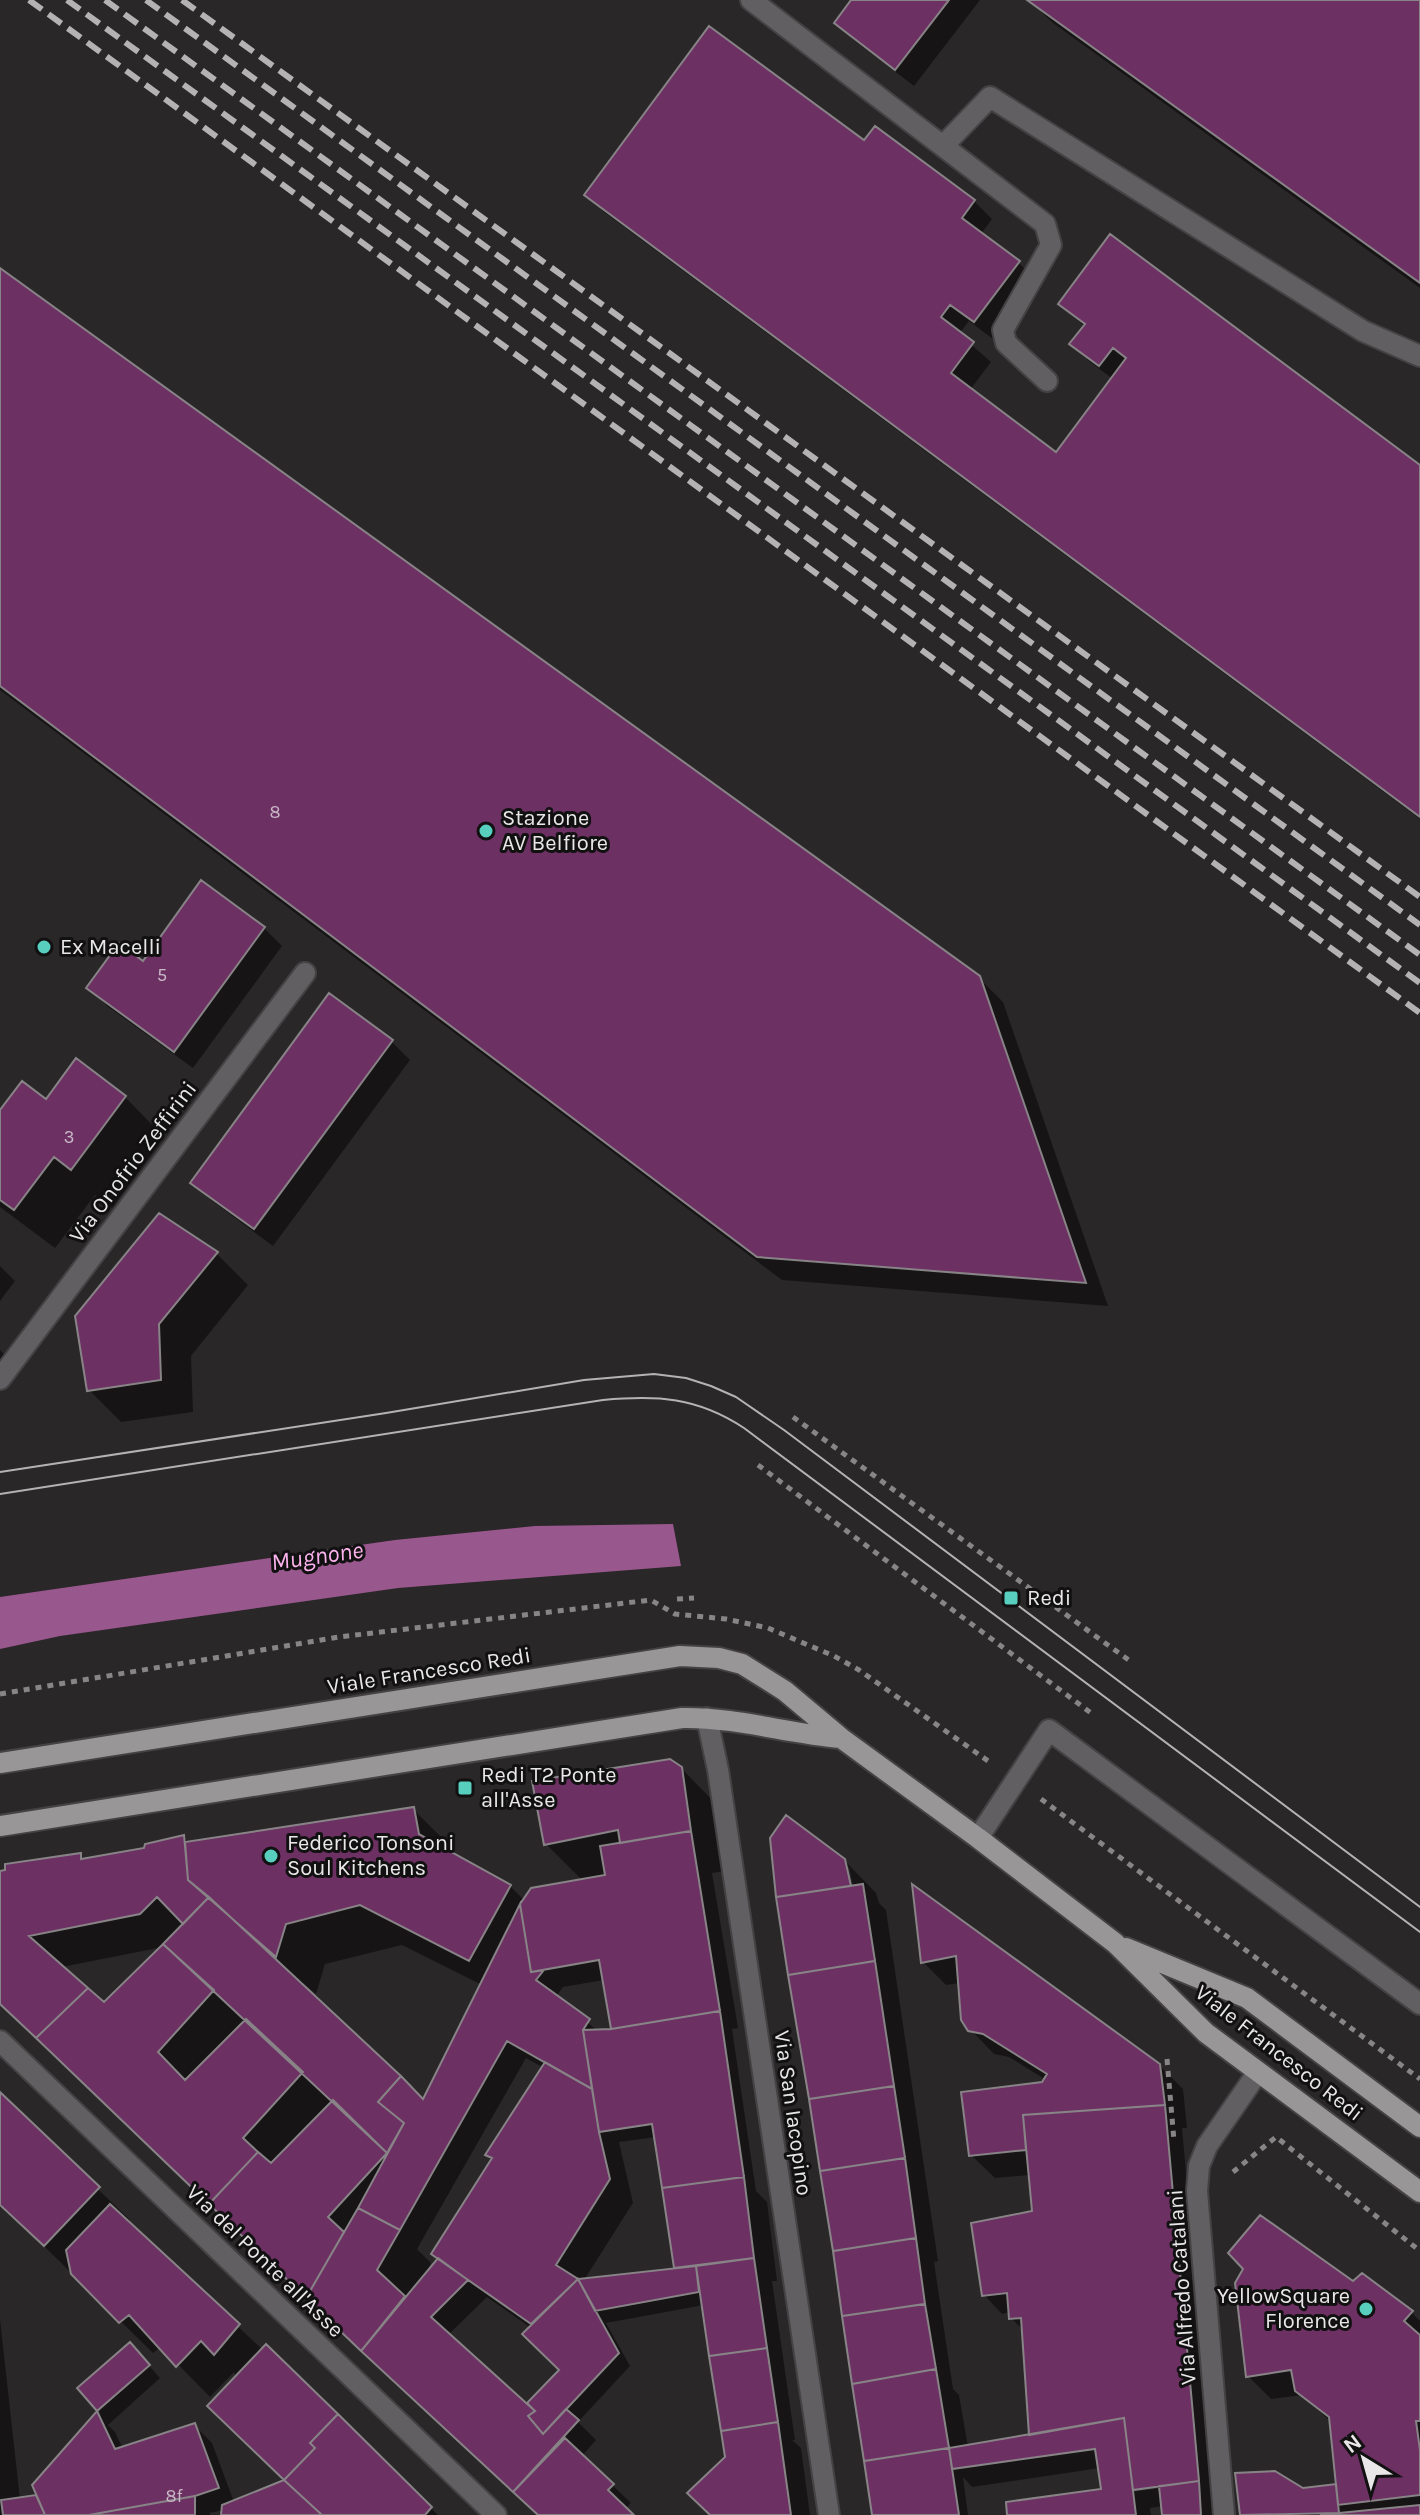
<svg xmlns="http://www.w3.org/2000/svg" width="1420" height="2515" font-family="Karla,sans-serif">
<rect width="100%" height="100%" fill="#2a2729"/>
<path fill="#99588d" d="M673,1524L681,1566L398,1588L60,1636L0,1649V1597L395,1540L535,1526Z"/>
<path fill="#0007" fill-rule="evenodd" d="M854,0H980L914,86L855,41L837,22Z
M1029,0H1420V288L1053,23Z
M864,143L974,201L992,219L981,234L1019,263L1037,281L993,339L969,321L959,334L991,362L970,390L1057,454L1113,379L1090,362L1072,344L1085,327L1061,304L1420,467V819L604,212L586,194Z
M0,270L978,977L1003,1002L1108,1306L782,1280L0,690Z
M264,928L282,946L193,1068L107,1006L89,988Z
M330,996L392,1042L410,1060L273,1246L211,1200L193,1182Z
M125,1097L164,1137L112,1208L95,1195L55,1248L0,1207V1113L46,1102Z
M216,1253L248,1285L191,1356L193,1412L121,1422L89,1390Z
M0,1266L15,1281L0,1301Z
M0,1350L13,1363L0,1380Z
M681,1768L721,1809L730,1870L712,1873L738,2028L732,2029L756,2191L767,2202L777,2281H772L795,2440H792L801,2448L810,2515H712L727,2457L704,2305L606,2323L630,2366L578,2422L596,2440L582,2456L631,2503L625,2509L631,2515H539L394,2382L0,2004V1873L80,1855L86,1861L146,1850L183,1837L190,1844L413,1809L453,1849L454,1856L510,1886L525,1901L583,1881L546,1844ZM402,1945L482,1985L424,2102L301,1986L303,1983L316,1994L325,1964ZM163,1947L104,2005L62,1967ZM604,1980L613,2031L599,2032L556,1997L563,1987ZM526,2058L544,2068L487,2154L493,2160L440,2259L426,2273L431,2263L417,2249ZM656,2137L676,2270L584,2280L633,2203L619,2142ZM487,2297L531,2328L562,2371L535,2413L448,2335Z
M844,1860L876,1893L879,1903L886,1910L938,2261L934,2262L953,2389L959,2395L968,2447L1031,2436L1024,2331L1011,2318L1010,2312L1002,2314L984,2295L1034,2213L1030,2175L995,2178L971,2155L1046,2080L1009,2057L994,2054L970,2029L960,1983L946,1985L923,1962L915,1888L1159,2065L1183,2089L1187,2128H1182L1216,2501L1222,2515H1164L1163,2506L1150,2508L1151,2515H1009L1104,2491L1100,2468L972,2487L963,2477L968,2515H874ZM845,1867H849L855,1895L852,1896ZM1161,2484V2488L1123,2493V2489Z
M0,2095L130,2220L128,2223L263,2350L266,2347L438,2515H223L224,2510L209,2513L211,2515H0V2319L20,2499L39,2496L34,2485L100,2411L80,2388L141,2357L160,2378L108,2425L115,2432L123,2449L194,2425L212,2443L234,2502L287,2481L234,2372L210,2397L161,2347L153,2353L0,2203Z
M1353,2284L1411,2312L1420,2321V2515H1242L1237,2475L1303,2490L1338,2486L1331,2422L1302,2395L1271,2399L1248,2376Z"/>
<path fill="#6d3063" stroke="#878386" stroke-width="2" d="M851,0H949L895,70L834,23Z
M1027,0H1420V283Z
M709,26L864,140L875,126L975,200L962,218L1020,261L974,322L950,305L941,317L974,342L951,373L1056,452L1126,358L1113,348L1099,366L1069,344L1085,324L1058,304L1110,234L1420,465V817L584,195Z
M0,268L980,976L1086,1283L757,1257L0,686Z
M201,880L265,927L174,1052L86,988L119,943L143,961Z
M329,993L393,1040L254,1229L190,1183Z
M76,1058L126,1096L71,1170L54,1157L14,1210L0,1200V1110L22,1081L46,1099Z
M159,1213L218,1252L159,1324L161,1380L87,1391L75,1316Z
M670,1759L682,1767L691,1831L620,1843L618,1830L544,1845L532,1781Z
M414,1807L419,1834L511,1885L469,1961L360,1905L286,1924L276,1957L188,1880L185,1842Z
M786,1815L845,1859L851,1886L776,1897L770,1838Z
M691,1831L720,2011L611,2029L599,1960L531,1972L520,1904L531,1888L605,1875L600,1846Z
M184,1835L188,1880L209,1897L183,1924L157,1897L140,1914L29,1936L88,1988L36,2038L0,2004V1871L5,1870V1864L81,1853V1859L144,1848L145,1844Z
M863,1884L875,1961L788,1975L776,1897Z
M912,1884L1160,2064L1165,2105L1023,2115L1026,2150L969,2156L961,2092L1042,2082L1047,2074L983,2034L968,2031L961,2020L956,1956L921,1963Z
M209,1897L401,2076L378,2102L404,2123L387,2153L163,1944Z
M520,1904L531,1972L544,1970L536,1980L590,2019L583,2030L592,2089L507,2041L400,2230L358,2208L404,2123L378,2102L401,2076L423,2099Z
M163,1944L214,1990L158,2052L185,2080L246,2019L303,2072L243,2138L258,2152L209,2204L36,2038L88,1988L104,2002Z
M875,1961L894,2086L809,2099L788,1975Z
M720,2011L744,2177L662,2188L652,2124L599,2132L583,2030L611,2029Z
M545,2062L592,2089L599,2132L610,2179L556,2265L578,2279L531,2324L431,2254L492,2158L485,2155Z
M894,2086L905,2158L820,2171L809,2099Z
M0,2092L100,2187L44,2246L0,2205Z
M333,2100L387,2153L328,2217L344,2232L306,2298L209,2204L258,2152L271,2163Z
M1165,2105L1199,2481L1133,2490L1124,2418L1029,2435L1021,2318L1009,2319L1007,2293L982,2296L971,2223L1032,2211L1023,2115Z
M905,2158L916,2238L833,2251L820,2171Z
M744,2177L754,2258L674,2268L662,2188Z
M110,2204L240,2324L214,2355L201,2341L176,2367L129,2315L119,2323L71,2274L66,2250Z
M358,2208L400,2230L377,2270L405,2296L361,2351L306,2298Z
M1260,2215L1353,2281L1362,2273L1413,2311L1404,2321L1420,2335V2421H1416L1420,2450V2495L1338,2505L1329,2417L1295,2391L1291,2370L1246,2377L1235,2283L1243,2269L1228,2253Z
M916,2238L925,2304L842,2316L833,2251Z
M438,2258L468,2280L431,2317L535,2411L528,2416L543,2434L566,2409L579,2420L513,2492L361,2351Z
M754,2258L767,2348L709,2356L696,2266Z
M696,2266L699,2292L595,2311L578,2279Z
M578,2279L619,2353L543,2434L528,2416L535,2411L527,2403L559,2370L522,2334Z
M925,2304L936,2369L852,2384L842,2316Z
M130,2342L150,2365L97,2411L77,2388Z
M266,2344L338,2414L310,2443L315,2448L284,2480L207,2406Z
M767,2348L778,2422L721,2431L709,2356Z
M936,2369L949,2448L864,2461L852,2384Z
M97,2411L115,2449L195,2423L219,2488L195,2496L89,2515H45L32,2485Z
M338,2414L432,2507L425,2515H322L284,2480L315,2448L310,2443Z
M1124,2418L1136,2515H1007L1006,2502L1101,2489L1095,2449L952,2469L949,2448Z
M778,2422L791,2515H710L687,2493L725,2457L721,2431Z
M565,2438L614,2484L608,2490L634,2515H538L513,2492Z
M949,2448L959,2515H872L864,2461Z
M1275,2471L1303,2488L1336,2484L1339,2513L1240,2515L1235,2473Z
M284,2480L322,2515H221L222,2505Z
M1199,2481L1201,2515H1162L1159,2486Z
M36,2495L45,2515H3L1,2500Z
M195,2496V2515H89Z
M1420,2505V2515H1320L1339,2513Z"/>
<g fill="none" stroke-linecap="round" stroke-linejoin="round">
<defs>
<path id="service" d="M751,0L1045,224L1051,245L1003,330L1006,343L1047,381
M943,146L990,97L1363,331L1420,356
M978,1838L1049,1730L1420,2004"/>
<path id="minor" d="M0,1379L305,973
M707,1718L718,1770L829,2515
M0,2041L496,2515
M1224,2515L1197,2191L1199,2166L1207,2146L1258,2072"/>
<path id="primary" d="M0,1763L680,1656L719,1658L742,1664L785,1691L841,1738L978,1838L1115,1943L1206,2033L1420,2192
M0,1826L682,1718C737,1717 788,1734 841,1738
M1126,1948L1247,1998L1420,2127"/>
</defs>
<use href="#service" stroke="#454244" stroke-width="24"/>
<use href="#minor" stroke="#454244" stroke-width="24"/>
<use href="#primary" stroke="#454244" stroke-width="24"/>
<path stroke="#888587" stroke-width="5" stroke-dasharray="6 6" stroke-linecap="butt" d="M793,1417L1130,1661
M758,1465L1091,1713
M677,1599L694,1598
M0,1694L339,1637L651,1600L675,1614L726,1619L768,1628L834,1656L859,1670L991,1763
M1041,1799L1420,2079
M1167,2059L1174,2141
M1233,2172L1276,2137L1420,2251"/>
<use href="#service" stroke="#615f61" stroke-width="20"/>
<use href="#minor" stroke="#615f61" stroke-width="20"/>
<use href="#primary" stroke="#999698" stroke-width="20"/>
<path stroke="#b4b2b3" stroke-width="2" d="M0,1472L386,1413L584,1380L654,1374L686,1378L711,1386L736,1397L784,1430L1420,1907
M0,1494L603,1400C657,1395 697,1397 744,1428L1420,1932"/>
<path stroke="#b4b2b3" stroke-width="6" stroke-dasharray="16 8" stroke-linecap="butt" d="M29,0L1420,1013
M67,0L1420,983
M105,0L1420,955
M146,0L1420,925
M182,0L1420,897"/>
</g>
<g fill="#58cebf" stroke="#121112" stroke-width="3">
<circle cx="486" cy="831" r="8"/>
<circle cx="44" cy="947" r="8"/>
<rect x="1003" y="1590" width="16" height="16" rx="4"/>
<rect x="457" y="1780" width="16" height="16" rx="4"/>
<circle cx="271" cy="1856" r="8"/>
<circle cx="1366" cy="2309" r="8"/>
</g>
<g text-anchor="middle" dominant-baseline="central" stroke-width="6" stroke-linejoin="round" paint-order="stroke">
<g font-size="18" fill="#cab9c7">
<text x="275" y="812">8</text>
<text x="162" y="975">5</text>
<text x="69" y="1137">3</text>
<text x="174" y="2496">8f</text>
</g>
<g font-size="22" fill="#e9e7e8" stroke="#121112" text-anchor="start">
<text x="502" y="818">Stazione<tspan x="502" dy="25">AV Belfiore</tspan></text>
<text x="60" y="947">Ex Macelli</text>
<text x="1027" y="1598">Redi</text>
<text x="481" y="1775">Redi T2 Ponte<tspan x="481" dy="25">all'Asse</tspan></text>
<text x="287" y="1843">Federico Tonsoni<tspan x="287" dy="25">Soul Kitchens</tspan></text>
<text x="1350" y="2296" text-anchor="end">YellowSquare<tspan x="1350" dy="25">Florence</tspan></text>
</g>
<g font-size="22" fill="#e9e7e8" stroke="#121112">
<text transform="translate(133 1162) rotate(-53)">Via Onofrio Zeffirini</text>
<text transform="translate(429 1671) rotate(-9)">Viale Francesco Redi</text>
<text transform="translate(1279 2053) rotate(38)">Viale Francesco Redi</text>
<text transform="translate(793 2113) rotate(82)">Via San Iacopino</text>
<text transform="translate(265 2261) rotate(44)">Via del Ponte all'Asse</text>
<text transform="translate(1182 2287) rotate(-94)">Via Alfredo Catalani</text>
</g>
<g font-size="24" font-style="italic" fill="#fdb3ed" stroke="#121112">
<text transform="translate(317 1556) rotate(-8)">Mugnone</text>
</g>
</g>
<g transform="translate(1364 2459) rotate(323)" stroke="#121112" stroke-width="6" paint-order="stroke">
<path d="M0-6L14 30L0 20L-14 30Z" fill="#e9e7e8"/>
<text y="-12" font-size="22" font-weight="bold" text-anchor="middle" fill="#e9e7e8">N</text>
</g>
</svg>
